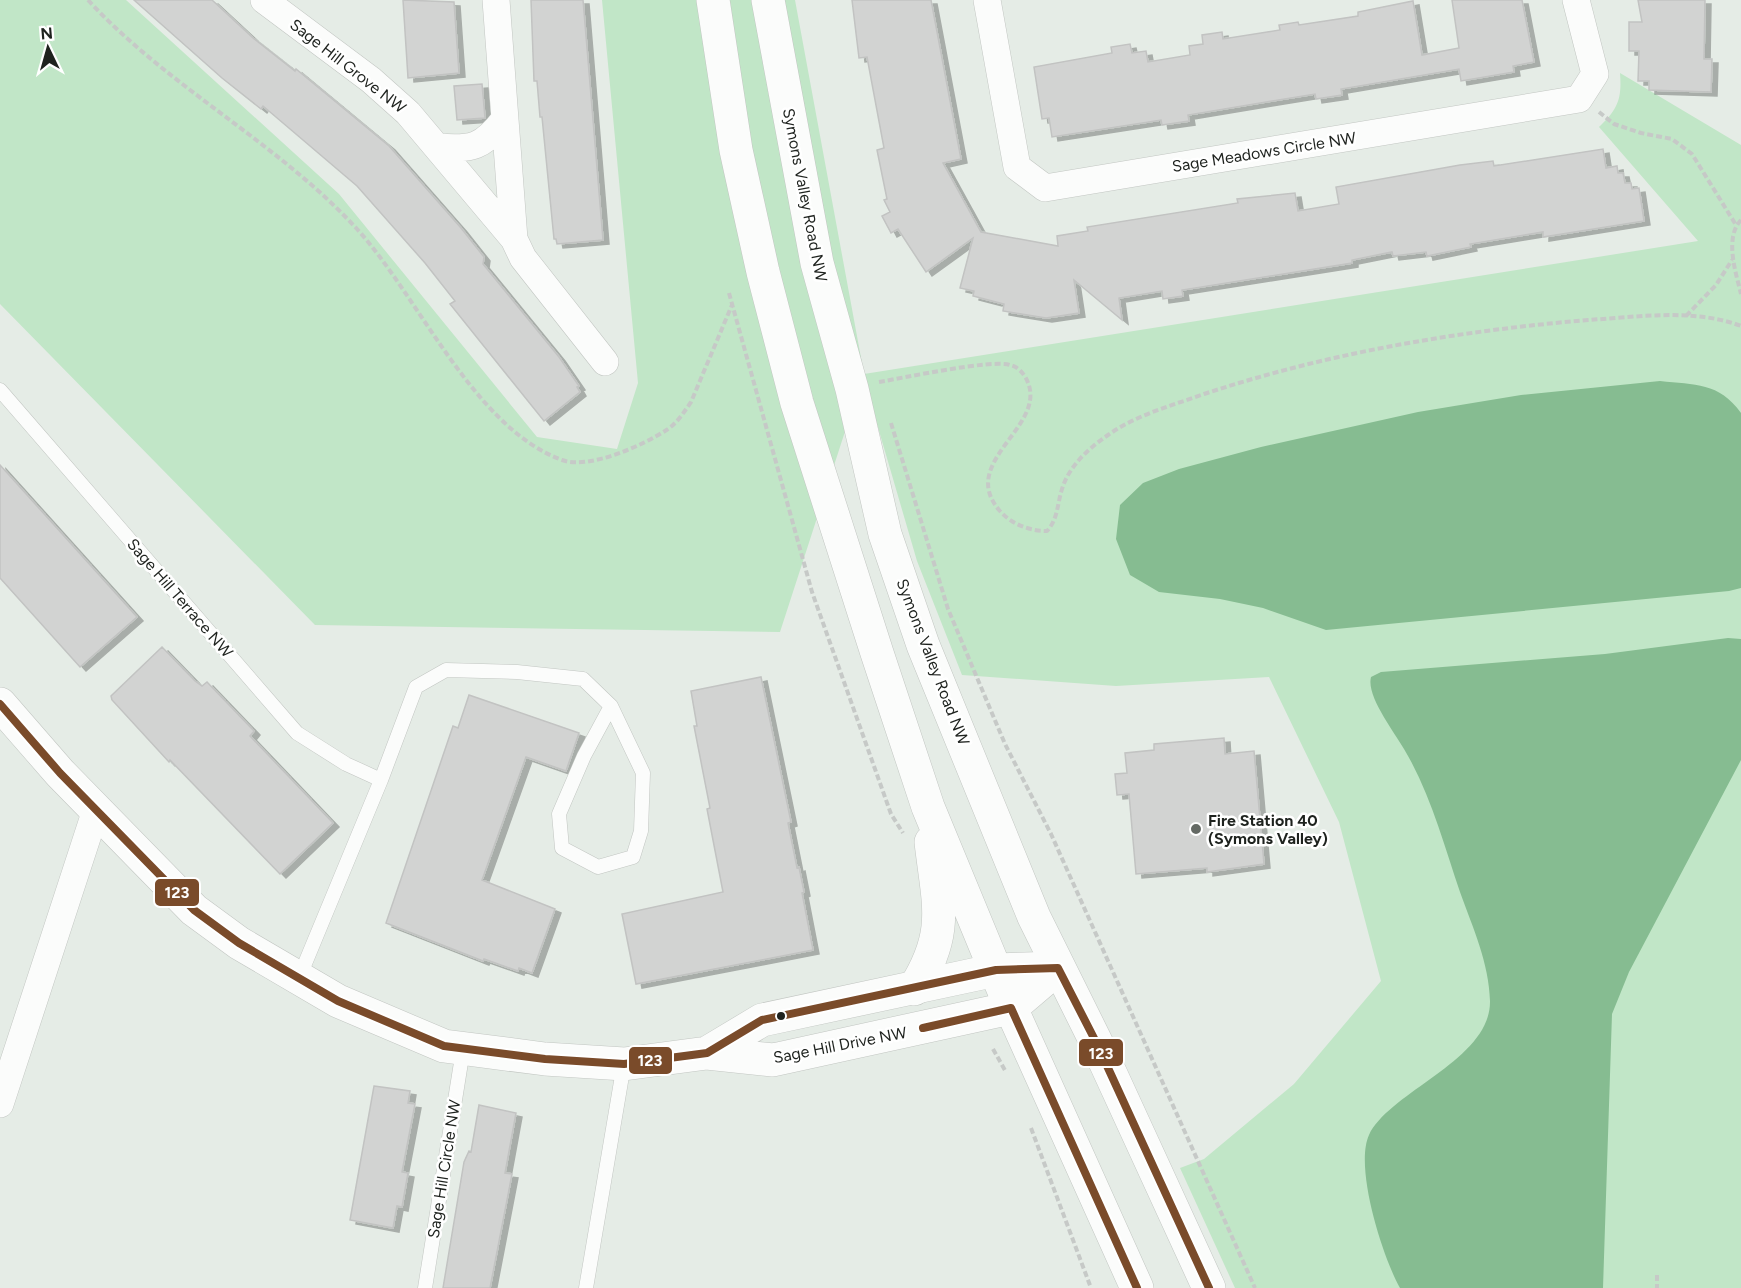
<svg xmlns="http://www.w3.org/2000/svg" width="1741" height="1288" font-family="Figtree,sans-serif">
<defs>
<filter id="shadow"><feDropShadow dx="6" dy="4" stdDeviation="0" flood-color="#0004"/></filter>
</defs>
<rect width="100%" height="100%" fill="#e5ece6"/>
<path fill="#c1e6c7" d="M0,0H126L339,194L537,437L617,449L638,383L602,0H795L864,374L1698,241L1599,127C1618,109 1622,99 1620,73L1741,145V1288H1235L1180,1168L1204,1159L1294,1084L1381,981L1339,822L1269,677L1116,686L962,675L917,561L863,376L780,632L315,625L0,304Z"/>
<path fill="#86bc91" d="M1660,381C1695,385 1719,382 1741,413V588L1729,591L1326,630L1263,608L1220,599L1159,592L1130,575L1116,539L1120,505L1143,483L1179,469L1261,447L1418,412L1521,395Z
M1728,638L1741,639V760L1629,972L1612,1014L1603,1288H1400C1383,1258 1354,1168 1369,1135C1390,1091 1491,1060 1490,1001C1489,963 1473,928 1460,892C1444,845 1430,792 1404,749C1394,731 1366,696 1371,677L1381,672L1605,654Z"/>
<path fill="#d2d3d2" stroke="#c2c3c2" stroke-width="1.5" filter="url(#shadow)" d="M134,0H212L253,38L295,71L296,69L389,146L461,228L484,257L483,264L559,357L579,386L577,387L580,392L544,421L450,304L455,301L425,263L357,186L263,106L261,109L222,78Z
M403,0L454,2L459,73L408,78Z
M531,0H583L603,240L557,244L556,239H554L542,117H540L537,81H534Z
M852,0H931L961,159L943,163L981,232L1058,246L1057,236L1088,231L1087,227L1238,203L1237,199L1295,193L1298,211L1339,204L1336,187L1460,165L1493,161L1494,166L1603,149L1606,168L1617,166L1618,173H1623L1625,183H1631L1632,189L1639,188L1644,221L1543,237V232L1470,244L1471,247L1427,256L1426,252L1393,256L1392,252L1352,260V263L1182,290L1183,296L1163,299L1162,291L1119,298L1122,320L1074,280L1079,313L1046,318L1003,311L1004,304L973,296L974,291L960,288L973,238L926,272L898,229L891,233L882,216L890,212L884,200L887,199L877,150L884,148L867,57L859,58Z
M1452,0H1522L1534,62L1513,66L1514,72L1461,81L1459,69L1341,89L1342,95L1316,99L1315,94L1188,115L1189,121L1162,125L1161,120L1052,137L1049,118L1042,119L1034,67L1112,53L1111,47L1130,44L1132,53L1146,51L1148,62L1190,55L1189,46L1203,44L1202,35L1222,32L1223,39L1280,30L1279,25L1298,22L1299,25L1358,16V12L1413,1L1422,55L1459,48Z
M1638,0H1705L1704,59H1712L1711,92L1649,90V81H1638L1639,51H1629V22H1642Z
M482,84L485,118L457,120L454,86Z
M0,465L137,617L80,667L0,578Z
M162,647L195,681L202,686L207,682L254,731L250,736L333,823L280,874L170,760L169,762L112,700L111,696Z
M761,677L791,822L788,823L797,868L799,867L804,892L802,893L813,950L636,984L622,914L723,892L707,809L710,808L694,726H697L691,691Z
M469,695L579,733L566,771L526,757L482,880L555,909L532,973L519,968L518,971L484,959L483,961L386,923L453,726L458,728Z
M1224,738L1225,754L1254,751L1264,864L1207,872V868L1136,874L1129,794L1117,795L1115,774L1127,773L1125,753L1154,750V744Z
M374,1086L410,1091L408,1103L415,1104L402,1172L408,1173L402,1207L397,1206L393,1228L350,1220Z
M479,1105L516,1113L505,1173L512,1174L490,1288H443L464,1162L469,1151L471,1152Z"/>
<g fill="none" stroke-linecap="round" stroke-linejoin="round">
<defs>
<path id="service" d="M0,390L297,733L346,764L381,780
M299,978L381,780L416,687L446,670L517,672L583,679L611,706L643,773L641,831L633,857L598,867L562,848L559,814L584,756L611,706
M425,1288L463,1050
M586,1288L624,1064"/>
<path id="minor" d="M264,0L371,80L408,113L514,239L523,258L605,362
M496,0L514,239
M987,0L1017,167L1045,188L1579,99L1595,74L1576,0
M438,147C472,150 483,147 504,120
M0,1104L96,810"/>
<path id="tertiary" d="M0,704L60,773L194,910L239,943L338,1001L444,1046L545,1059L624,1064L707,1053L773,1060L1011,1008L1058,968
M707,1053L762,1020L996,970L1058,968"/>
<path id="secondary" d="M713,0L736,150L763,272L797,403L877,653L928,807L1011,1008L1137,1288
M768,0L817,263L852,389L885,534L923,645L1034,917L1097,1044L1209,1288
M914,989C950,932 938,904 931,842"/>
</defs>
<use href="#service" stroke="#c2c6c2" stroke-width="15"/>
<use href="#minor" stroke="#c2c6c2" stroke-width="28"/>
<use href="#tertiary" stroke="#c2c6c2" stroke-width="34"/>
<use href="#secondary" stroke="#c2c6c2" stroke-width="34"/>
<path stroke="#c6c9c7" stroke-width="4" stroke-dasharray="6 3" stroke-linecap="butt" d="M88,0C168,87 277,142 357,229C419,297 474,428 562,460C589,470 644,445 668,429C678,422 684,412 691,402L732,305
M1599,112L1614,124L1641,133L1672,139L1692,154L1736,225
M1741,220C1724,238 1736,273 1741,294
M729,293L812,592L891,814L903,833
M1686,316L1716,285L1732,260
M879,382C903,378 991,359 1010,365C1016,366 1021,371 1024,375C1056,424 956,459 999,510C1011,524 1029,531 1047,531C1058,519 1057,505 1062,489C1069,466 1089,448 1108,435C1138,414 1171,406 1204,394C1328,353 1457,331 1588,320C1637,317 1694,308 1741,326
M891,423L948,609L1005,744L1051,834L1255,1288
M993,1049L1006,1072
M1031,1128L1091,1288
M1657,1275V1288"/>
<use href="#service" stroke="#fbfcfb" stroke-width="14"/>
<use href="#minor" stroke="#fbfcfb" stroke-width="27"/>
<use href="#tertiary" stroke="#fbfcfb" stroke-width="33"/>
<use href="#secondary" stroke="#fbfcfb" stroke-width="33"/>
<defs>
<path id="bus-1" d="M0,704L60,773L194,910L239,943L338,1001L444,1046L545,1059L624,1064L707,1053L762,1020L996,970L1058,968L1097,1044L1209,1288
M923,1028L1011,1008L1137,1288"/>
</defs>
<use href="#bus-1" stroke="#fff" stroke-width="12"/>
<use href="#bus-1" stroke="#7a4b2a" stroke-width="8"/>
</g>
<circle fill="#646964" stroke="#fff" stroke-width="2" cx="1196" cy="829" r="6"/>
<circle fill="#1e221e" stroke="#fff" stroke-width="2" cx="781" cy="1016" r="5"/>
<g text-anchor="middle" dominant-baseline="central" stroke-width="5" stroke-linejoin="round" paint-order="stroke">
<g font-size="16" fill="#1e221e" stroke="#fff">
<text transform="translate(348 66) rotate(38)">Sage Hill Grove NW</text>
<text transform="translate(1264 152) rotate(-9)">Sage Meadows Circle NW</text>
<text transform="translate(805 195) rotate(79)">Symons Valley Road NW</text>
<text transform="translate(180 598) rotate(49)">Sage Hill Terrace NW</text>
<text transform="translate(933 662) rotate(69)">Symons Valley Road NW</text>
<text transform="translate(840 1045) rotate(-11)">Sage Hill Drive NW</text>
<text transform="translate(444 1169) rotate(-81)">Sage Hill Circle NW</text>
</g>
<g font-size="16" font-weight="bold" fill="#1e221e" stroke="#fff" text-anchor="start">
<text x="1208" y="820">Fire Station 40<tspan x="1208" dy="18">(Symons Valley)</tspan></text>
</g>
</g>
<g stroke="#fff" stroke-width="2">
<rect x="154" y="878" width="46" height="29" rx="6" fill="#7a4b2a"/>
<rect x="1078" y="1038" width="46" height="29" rx="6" fill="#7a4b2a"/>
<rect x="628" y="1046" width="45" height="29" rx="6" fill="#7a4b2a"/>
</g>
<g font-size="16" text-anchor="middle" font-weight="bold" fill="#fff">
<text x="177" y="898">123</text>
<text x="1101" y="1059">123</text>
<text x="650" y="1066">123</text>
</g>
<g transform="translate(48 48) rotate(355)" stroke="#ffffff" stroke-width="4.5" paint-order="stroke">
<path d="M0-4.5L10 22L0 15L-10 22Z" fill="#1e221e"/>
<text y="-9" font-size="16" font-weight="bold" text-anchor="middle" fill="#1e221e">N</text>
</g>
</svg>
